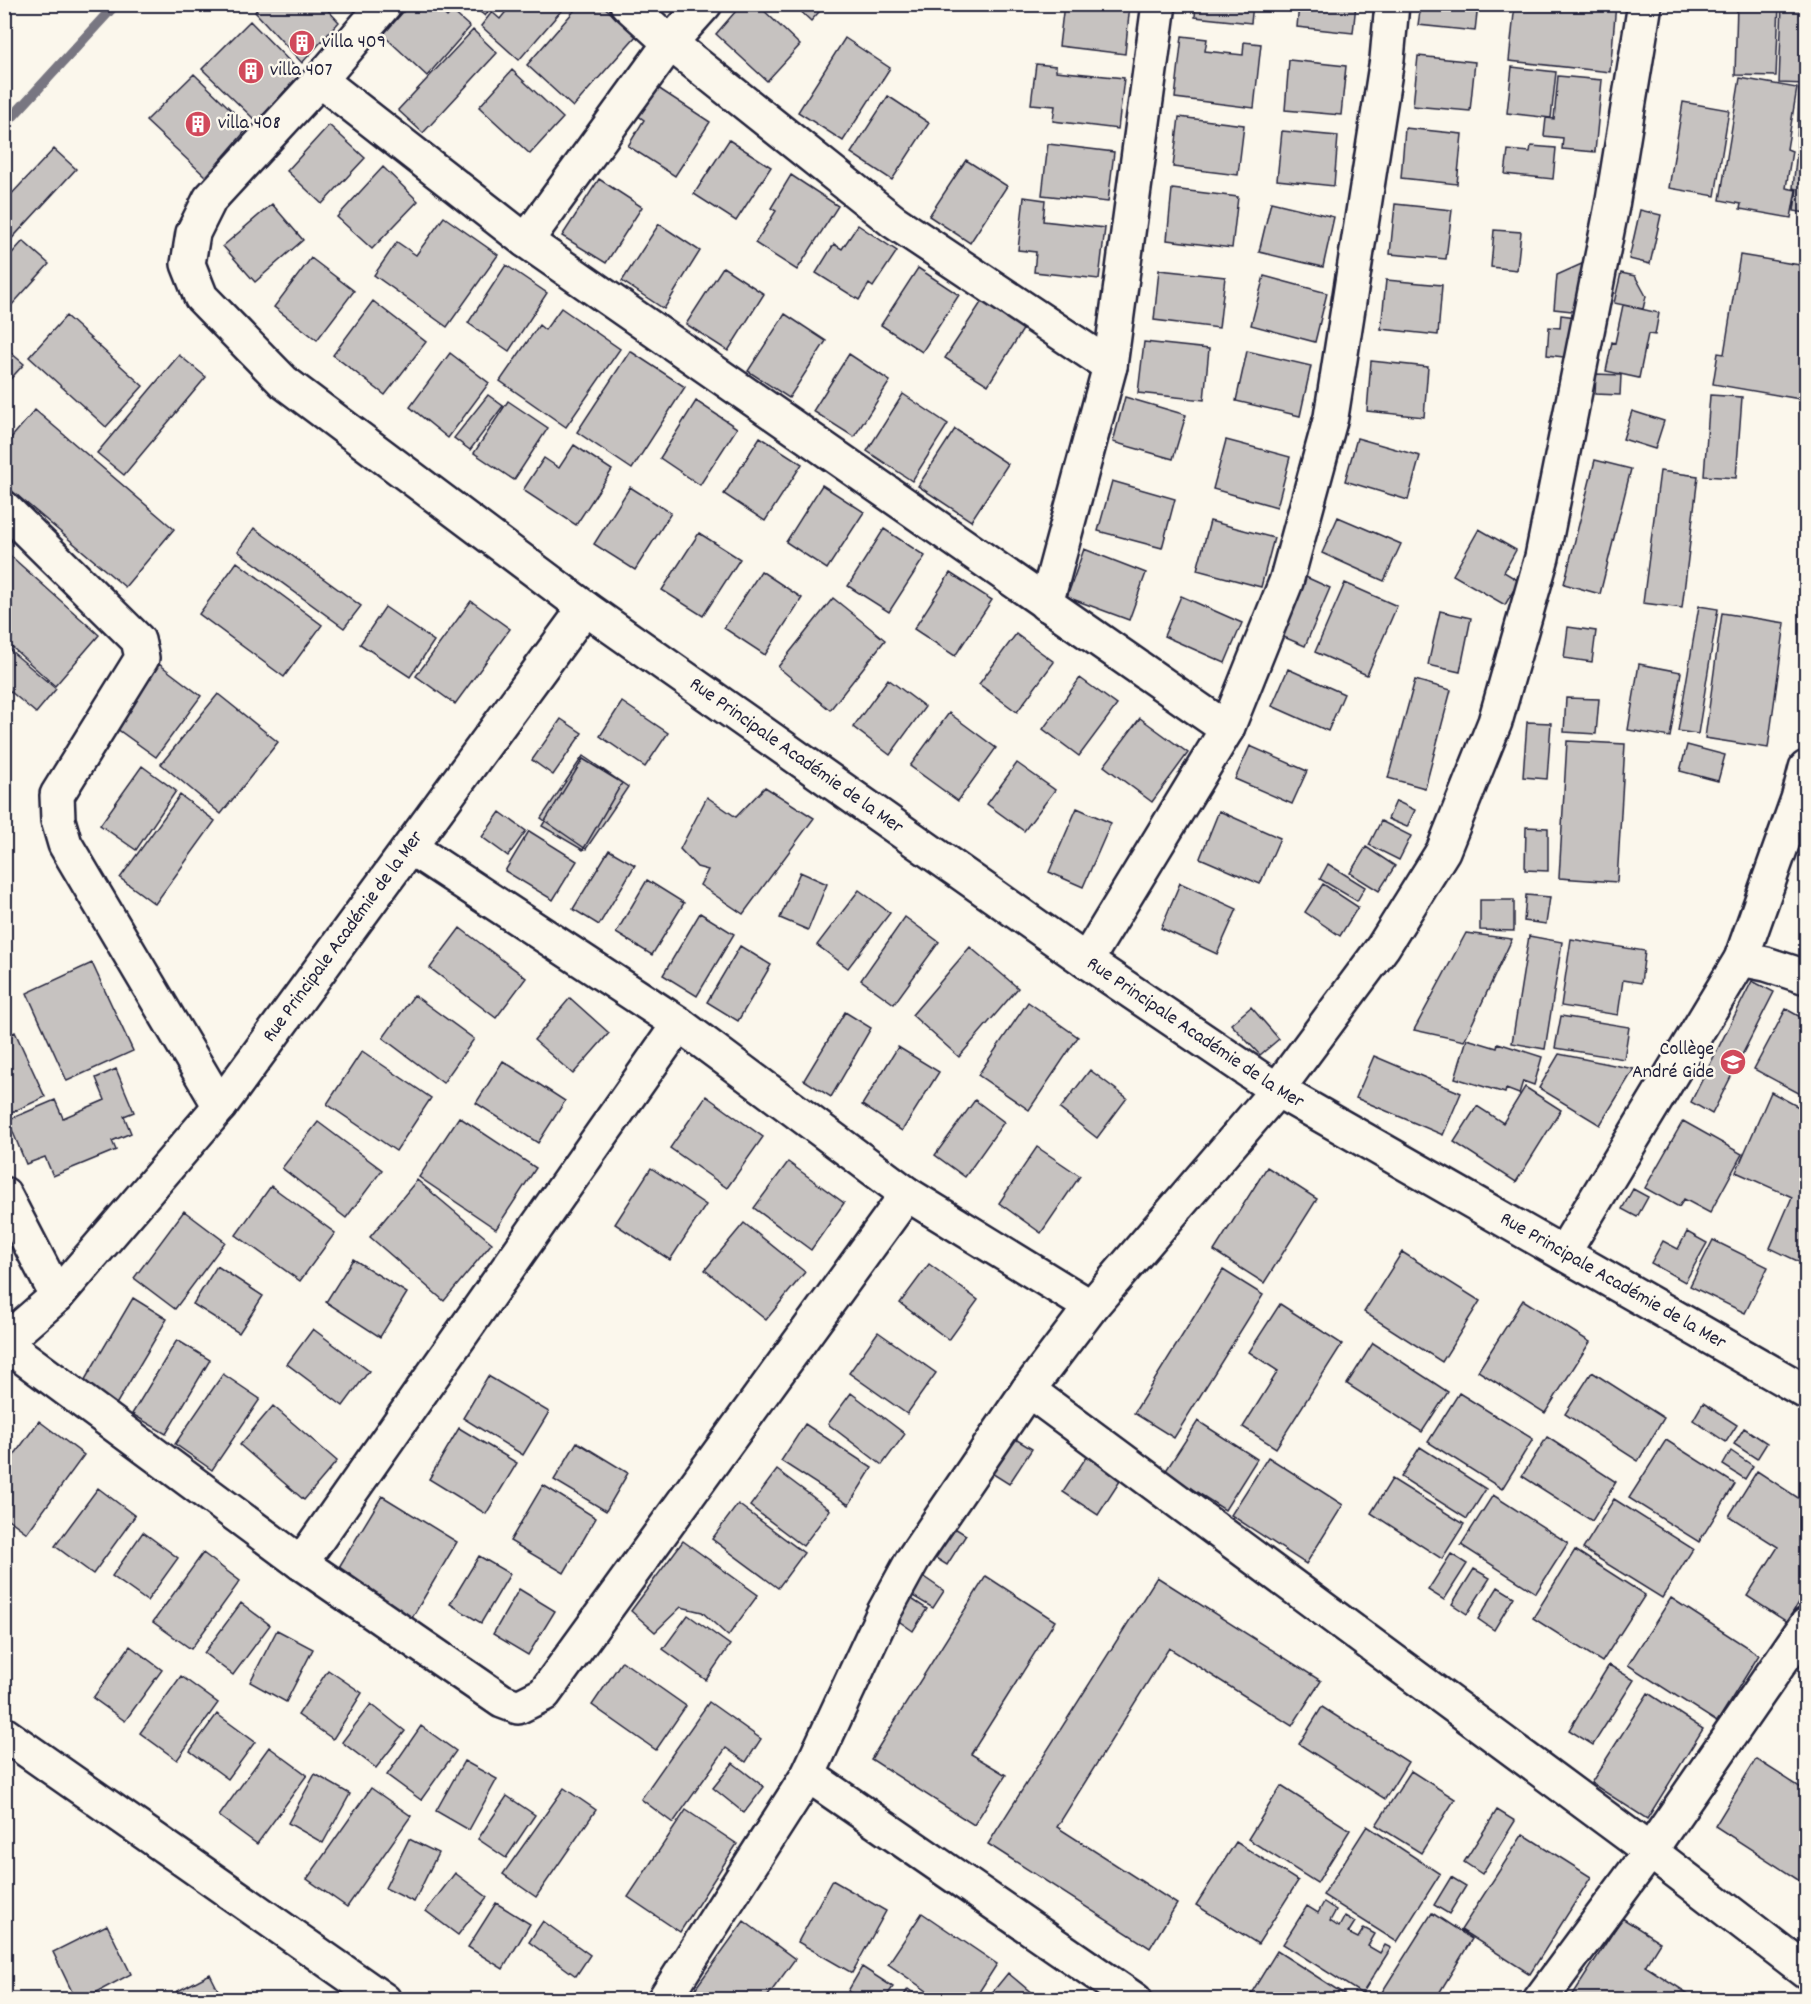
<svg xmlns="http://www.w3.org/2000/svg" width="1811" height="2004" font-family="Dekko,sans-serif">
<rect width="100%" height="100%" fill="#fbf7ec"/>
<filter id="ink" filterUnits="userSpaceOnUse"><feTurbulence type="fractalNoise" baseFrequency=".0167" numOctaves="2"/><feDisplacementMap in="SourceGraphic" scale="12" xChannelSelector="R" yChannelSelector="G"/><feConvolveMatrix kernelMatrix="1 2 1 2 8 2 1 2 1" color-interpolation-filters="sRGB"/></filter>
<g filter="url(#ink)">
<g fill="none" stroke-linecap="round" stroke-linejoin="round">
<path stroke="#787681" stroke-width="10" d="M4,126L116,4"/>
</g>
<path fill="#c6c2c0" stroke="#22223b" stroke-width="1.5" d="M261,4H322L339,22L302,63L255,12Z
M410,4H433L447,17L452,11L470,27L427,76L383,35Z
M470,4H494L485,16Z
M512,4H567L519,60L481,26L492,12L500,19Z
M580,4H601L636,36L573,107L527,65Z
M742,4H757L800,45L767,81L716,34Z
M793,4H826L811,21Z
M1064,4H1130L1125,54L1059,46Z
M1196,4H1253L1251,23L1195,17Z
M1299,4H1356L1353,33L1297,27Z
M1421,4H1478L1475,31L1418,25Z
M1515,4H1616L1610,72L1509,61Z
M1737,4H1779L1776,76L1735,75Z
M1782,4H1806V84L1779,83Z
M250,21L301,73L257,122L202,69Z
M473,30L497,53L423,133L398,110Z
M1182,36L1207,39L1205,51L1243,55L1244,42L1261,44L1254,108L1175,98Z
M845,38L890,68L843,141L798,112Z
M1418,56L1475,62L1470,111L1413,106Z
M1289,60L1346,66L1341,115L1285,110Z
M1036,64L1056,66V71L1124,78L1118,129L1053,121L1055,106L1031,104Z
M1512,67L1556,72L1551,118L1507,113Z
M512,70L563,118L530,154L479,107Z
M194,74L249,127L206,177L146,121Z
M1558,76L1602,80L1595,152L1562,149L1563,138L1544,136L1546,118L1554,119Z
M1740,78L1797,88L1787,149L1792,151L1786,188L1796,190L1791,218L1740,209L1741,204L1720,200Z
M655,86L710,122L675,176L628,146L644,120L637,115Z
M1799,89H1806V147H1797Z
M888,96L929,123L892,180L851,153Z
M1683,102L1729,110L1715,196L1669,188Z
M1179,117L1244,125L1238,175L1173,167Z
M329,125L365,158L322,204L287,171Z
M1405,128L1462,134L1457,184L1401,178Z
M1282,131L1338,136L1334,186L1277,180Z
M729,140L771,167L736,221L694,194Z
M1048,144L1114,152L1108,202L1042,195Z
M1531,146L1556,148L1553,179L1505,174L1508,150L1530,152Z
M54,149L76,169L4,247V202Z
M1797,150L1806,151V213L1794,211L1797,189L1793,188Z
M966,160L1007,186L970,243L929,216Z
M383,167L418,201L372,249L337,217Z
M791,175L838,206L797,270L755,243L776,211L771,208Z
M599,179L642,207L606,263L562,236Z
M1172,189L1238,197L1232,248L1167,240Z
M1024,197L1045,200L1043,221L1105,228L1099,279L1034,272L1036,252L1018,250Z
M1271,202L1334,217L1323,267L1259,252Z
M272,204L303,240L255,282L223,246Z
M1395,204L1452,210L1446,259L1390,254Z
M1640,210L1661,215L1650,264L1629,259Z
M444,217L498,255L447,327L374,275L397,242L416,255Z
M659,224L700,251L664,309L622,281Z
M858,225L897,251L873,287L869,284L859,300L816,273L834,244L842,249Z
M1494,230L1521,232L1517,270L1491,267Z
M23,241L49,264L10,307L4,302V262Z
M1740,255L1806,266V400L1713,384L1718,353L1724,354Z
M311,258L354,291L317,340L274,307Z
M1586,262L1581,312L1554,309L1557,275Z
M506,265L547,293L509,351L468,323Z
M723,267L764,294L728,351L686,324Z
M918,268L959,295L922,352L881,325Z
M1159,270L1225,277L1219,328L1154,320Z
M1621,273L1635,276L1646,296L1643,309L1614,303Z
M1264,276L1327,293L1315,342L1251,325Z
M1386,280L1442,285L1438,335L1381,329Z
M373,301L426,342L385,395L333,355Z
M982,301L1024,328L988,385L945,358Z
M1623,305L1659,313L1655,335L1648,334L1639,378L1606,371L1612,342L1615,343Z
M561,308L620,349L566,427L500,381L539,325L545,330Z
M785,314L826,341L789,398L748,371Z
M1561,315L1576,317L1572,358L1547,355L1549,327L1560,328Z
M66,316L143,386L106,427L29,357Z
M1144,342L1209,349L1204,400L1138,393Z
M4,347L24,364L4,386Z
M630,351L685,387L632,469L577,432Z
M1247,351L1311,366L1300,416L1236,401Z
M450,353L489,383L448,438L410,407Z
M849,354L890,381L854,437L813,411Z
M179,355L206,377L124,475L97,453Z
M1371,361L1428,367L1424,417L1367,411Z
M1596,374L1621,375L1620,395L1595,394Z
M903,394L948,424L912,481L867,451Z
M488,395L503,406L470,450L454,438Z
M1710,395L1742,397L1736,478L1704,476Z
M1125,397L1186,415L1173,459L1113,442Z
M508,401L548,428L514,480L474,453Z
M696,401L737,428L700,485L660,458Z
M35,410L174,529L125,587L4,484V446Z
M1632,411L1664,421L1655,449L1623,439Z
M955,429L1008,464L971,521L918,486Z
M760,437L802,464L765,521L724,494Z
M1357,438L1420,456L1408,500L1345,481Z
M1226,440L1290,457L1277,507L1213,489Z
M574,445L612,470L576,525L523,490L544,458L559,468Z
M1595,460L1631,469L1600,594L1564,584Z
M1660,471L1698,476L1682,608L1643,603Z
M1112,481L1175,499L1162,548L1098,531Z
M822,485L864,512L827,569L786,542Z
M630,487L671,513L635,570L594,544Z
M1338,517L1401,544L1384,581L1322,553Z
M1210,521L1274,538L1261,587L1197,570Z
M254,528L361,606L344,628L238,551Z
M884,529L925,556L889,612L848,586Z
M1479,529L1516,550L1504,572L1519,581L1505,605L1453,575Z
M699,533L740,559L703,616L662,590Z
M1084,549L1146,573L1129,620L1067,597Z
M4,550L99,635L55,686L4,640Z
M237,562L322,625L284,677L199,614Z
M761,571L802,598L765,655L724,628Z
M950,573L992,600L955,656L914,629Z
M1297,573L1330,588L1305,646L1272,632Z
M1345,583L1397,606L1367,675L1315,652Z
M1181,596L1242,623L1225,663L1164,636Z
M833,598L885,640L830,710L778,667Z
M471,601L510,629L455,704L416,676Z
M1699,606L1718,609L1698,734L1678,731Z
M385,607L434,641L410,677L360,644Z
M1440,611L1471,618L1460,672L1428,665Z
M1722,613L1785,623L1768,748L1705,738Z
M1568,627L1596,631L1592,662L1564,658Z
M1016,634L1054,662L1017,712L979,684Z
M4,645L56,689L36,713L4,686Z
M159,664L201,696L156,757L113,726Z
M1639,664L1681,672L1670,737L1628,730Z
M1288,669L1344,694L1328,731L1272,706Z
M1080,678L1117,705L1079,756L1043,729Z
M888,679L925,707L890,755L853,727Z
M1415,680L1451,690L1425,788L1388,778Z
M218,694L278,742L221,814L161,764Z
M1566,698L1599,699L1596,734L1564,732Z
M622,702L668,733L645,767L600,736Z
M949,713L996,748L958,801L910,766Z
M1140,718L1188,753L1152,802L1104,766Z
M561,719L582,733L553,775L532,760Z
M1527,722L1551,723L1547,779L1523,777Z
M1567,741L1625,744L1617,882L1559,878Z
M1687,745L1725,755L1718,781L1680,771Z
M1250,746L1307,771L1292,804L1235,779Z
M583,756L628,787L586,849L541,818Z
M583,759L622,783L583,850L542,826Z
M1017,763L1055,790L1024,831L987,804Z
M142,766L176,791L136,850L100,825Z
M765,787L814,818L743,914L700,885L708,870L697,867L680,849L707,797L736,817Z
M180,795L215,821L155,904L120,878Z
M1396,801L1415,810L1407,827L1388,819Z
M1077,808L1111,823L1083,887L1049,872Z
M1219,811L1280,838L1260,884L1200,858Z
M500,812L526,831L508,856L482,837Z
M1381,821L1411,836L1399,860L1369,845Z
M1526,827L1548,828V871L1525,870Z
M529,831L577,861L553,900L505,871Z
M1366,847L1395,866L1379,891L1350,873Z
M609,850L635,865L599,925L573,909Z
M1328,864L1365,887L1357,901L1320,879Z
M800,872L827,884L808,930L780,918Z
M647,880L684,903L652,955L616,933Z
M1180,883L1237,909L1217,954L1161,928Z
M1323,884L1358,907L1340,936L1305,912Z
M859,890L890,913L848,968L817,945Z
M1526,895L1550,897L1546,924L1524,921Z
M1480,900H1514V931L1480,930Z
M700,913L734,934L697,996L663,975Z
M905,917L939,942L894,1004L861,980Z
M460,928L526,978L496,1018L430,968Z
M1466,933L1512,939L1464,1041L1414,1030Z
M1529,936L1562,942L1545,1049L1512,1043Z
M1571,939L1645,951L1641,983L1623,980L1618,1015L1561,1006Z
M740,946L771,965L738,1021L707,1002Z
M970,947L1018,988L959,1057L912,1015Z
M92,963L133,1051L67,1081L27,993Z
M1752,981L1774,992L1712,1114L1691,1102Z
M414,995L474,1039L443,1083L383,1038Z
M570,998L609,1033L573,1074L534,1040Z
M1028,1002L1078,1037L1029,1110L978,1075Z
M1251,1007L1279,1039L1260,1055L1231,1024Z
M1786,1009L1806,1020V1097L1754,1069Z
M845,1012L871,1028L831,1097L804,1080Z
M1561,1016L1629,1027L1624,1059L1555,1048Z
M15,1032L45,1097L4,1116V1037Z
M1467,1039L1497,1048L1498,1043L1542,1057L1534,1085L1523,1081L1519,1094L1506,1089L1505,1093L1455,1078Z
M898,1047L939,1072L902,1131L862,1105Z
M362,1051L431,1098L396,1151L327,1104Z
M1559,1054L1634,1069L1600,1125L1539,1088Z
M1374,1056L1461,1093L1443,1135L1356,1098Z
M503,1061L565,1101L538,1143L476,1103Z
M116,1069L134,1112L124,1116L131,1133L112,1141L116,1150L53,1176L45,1157L26,1164L8,1120L55,1100L63,1118L105,1100L96,1078Z
M1090,1070L1127,1098L1097,1138L1060,1109Z
M1525,1087L1561,1110L1516,1182L1454,1142L1477,1106L1503,1123Z
M1771,1092L1806,1111V1265L1770,1248L1792,1197L1736,1172Z
M706,1096L763,1137L727,1188L670,1148Z
M975,1100L1004,1122L965,1177L935,1155Z
M459,1117L536,1168L496,1229L419,1177Z
M1683,1121L1742,1154L1710,1213L1684,1199L1679,1207L1645,1188Z
M318,1122L382,1170L346,1218L282,1168Z
M1037,1147L1080,1176L1041,1233L999,1203Z
M788,1162L844,1203L811,1250L754,1208Z
M1267,1167L1317,1199L1264,1283L1214,1251Z
M651,1168L706,1205L670,1260L615,1224Z
M417,1180L492,1243L444,1301L370,1237Z
M271,1186L335,1233L300,1281L236,1235Z
M1633,1189L1648,1197L1637,1217L1622,1209Z
M184,1211L225,1242L175,1309L134,1278Z
M744,1223L805,1272L766,1320L705,1270Z
M1687,1232L1707,1243L1685,1282L1651,1263L1663,1241L1678,1249Z
M1713,1240L1768,1267L1745,1313L1690,1286Z
M1402,1252L1480,1301L1442,1362L1364,1312Z
M353,1259L407,1293L380,1337L326,1302Z
M929,1264L978,1300L949,1340L900,1303Z
M217,1266L263,1296L239,1333L193,1304Z
M1223,1270L1263,1295L1174,1438L1134,1413Z
M133,1298L167,1319L114,1408L80,1388Z
M1523,1300L1590,1342L1545,1413L1478,1371Z
M1280,1304L1342,1344L1276,1448L1243,1427L1278,1371L1249,1352Z
M313,1329L369,1371L343,1406L287,1364Z
M878,1332L936,1373L907,1414L849,1373Z
M177,1340L210,1360L166,1434L132,1414Z
M1373,1343L1448,1392L1422,1432L1347,1384Z
M1592,1372L1664,1418L1638,1461L1565,1414Z
M223,1374L260,1399L212,1470L175,1444Z
M488,1376L549,1412L523,1455L463,1418Z
M851,1393L905,1434L882,1465L828,1424Z
M1459,1393L1533,1439L1502,1489L1428,1442Z
M1703,1403L1737,1425L1726,1442L1693,1420Z
M273,1406L337,1461L304,1500L240,1445Z
M39,1421L84,1455L27,1533L4,1516V1469Z
M1198,1421L1257,1459L1225,1510L1165,1472Z
M805,1424L872,1468L849,1505L781,1461Z
M459,1428L517,1463L486,1514L429,1479Z
M1744,1428L1767,1443L1757,1459L1734,1444Z
M1012,1437L1032,1449L1009,1484L990,1472Z
M1547,1437L1616,1482L1592,1521L1522,1476Z
M1666,1440L1735,1484L1699,1542L1629,1498Z
M577,1442L628,1473L606,1511L554,1480Z
M1420,1447L1486,1489L1467,1519L1401,1477Z
M1731,1451L1753,1466L1745,1479L1723,1465Z
M1087,1456L1122,1478L1098,1515L1063,1492Z
M1268,1457L1343,1505L1306,1564L1231,1515Z
M777,1470L830,1510L803,1546L750,1506Z
M1757,1471L1806,1503V1590L1787,1622L1747,1596L1778,1547L1729,1516Z
M1392,1479L1464,1524L1442,1559L1371,1513Z
M543,1485L596,1518L564,1573L510,1541Z
M98,1488L135,1516L93,1574L55,1546Z
M1493,1495L1568,1543L1536,1593L1461,1545Z
M382,1496L457,1542L409,1623L333,1577Z
M1614,1499L1693,1549L1662,1598L1583,1549Z
M738,1504L804,1553L778,1588L712,1539Z
M953,1527L966,1535L947,1565L934,1557Z
M143,1532L178,1558L147,1601L112,1576Z
M683,1541L758,1595L728,1636L702,1612L681,1607L655,1632L631,1611Z
M1575,1550L1645,1595L1602,1662L1533,1618Z
M203,1553L240,1581L191,1649L153,1622Z
M1451,1554L1467,1564L1444,1600L1428,1590Z
M479,1556L510,1574L481,1623L450,1604Z
M1474,1569L1490,1578L1467,1614L1452,1604Z
M918,1573L944,1591L933,1608L906,1592Z
M986,1576L1055,1621L971,1754L1006,1775L974,1825L871,1759Z
M1157,1577L1321,1681L1292,1726L1169,1648L1057,1827L1177,1904L1150,1948L988,1844Z
M1498,1587L1514,1597L1494,1630L1478,1619Z
M519,1589L555,1611L528,1655L493,1634Z
M907,1596L927,1609L913,1631L893,1617Z
M1671,1598L1759,1655L1717,1722L1628,1665Z
M241,1603L270,1625L233,1675L204,1653Z
M688,1615L730,1645L706,1680L663,1649Z
M277,1630L313,1649L286,1702L250,1682Z
M130,1646L162,1670L125,1721L93,1698Z
M622,1661L686,1706L656,1750L592,1705Z
M1609,1665L1634,1680L1593,1745L1569,1730Z
M328,1670L362,1693L333,1739L298,1715Z
M181,1676L218,1703L177,1760L140,1733Z
M1648,1693L1703,1729L1647,1819L1591,1783Z
M709,1702L761,1739L746,1762L726,1748L673,1823L641,1799Z
M371,1704L405,1731L376,1768L342,1742Z
M1322,1707L1408,1762L1385,1799L1299,1744Z
M217,1714L255,1742L228,1779L190,1751Z
M421,1726L456,1751L421,1800L387,1775Z
M269,1747L307,1775L257,1844L219,1816Z
M1756,1759L1806,1791V1885L1715,1826Z
M464,1761L497,1779L469,1830L436,1811Z
M733,1763L764,1787L744,1813L713,1788Z
M1411,1771L1455,1799L1421,1853L1376,1825Z
M315,1774L350,1794L323,1843L288,1823Z
M1281,1786L1350,1830L1317,1883L1248,1839Z
M371,1788L411,1816L347,1907L307,1879Z
M564,1788L596,1810L536,1897L503,1874Z
M507,1796L535,1815L506,1858L478,1839Z
M686,1810L737,1844L680,1932L628,1897Z
M1497,1810L1515,1821L1482,1874L1464,1862Z
M1367,1826L1440,1874L1397,1942L1323,1895Z
M1523,1834L1591,1877L1530,1974L1461,1930Z
M409,1839L438,1853L414,1902L385,1888Z
M1236,1842L1298,1881L1258,1944L1196,1905Z
M455,1873L487,1897L458,1935L426,1911Z
M1451,1877L1466,1886L1449,1914L1434,1905Z
M832,1880L886,1911L852,1973L798,1942Z
M1324,1902L1336,1910L1330,1921L1339,1927L1345,1916L1355,1922L1348,1933L1358,1938L1364,1928L1375,1934L1368,1946L1380,1953L1385,1945L1391,1948L1362,1994L1283,1944L1307,1906L1318,1913Z
M496,1903L530,1924L503,1969L468,1947Z
M922,1913L997,1964L974,2000H940L888,1964Z
M1432,1913L1472,1939L1435,2000H1377Z
M1622,1918L1660,1942L1645,1966L1698,2000H1578L1572,1996Z
M543,1921L590,1955L576,1976L529,1942Z
M744,1921L795,1959L765,2000H687Z
M107,1925L131,1974L82,2000H76L53,1952Z
M1277,1951L1350,1998L1348,2000H1247Z
M862,1967L893,1987L884,2000H862L848,1991Z
M1008,1973L1040,2000H986Z
M210,1974L223,2000H161Z
M908,1989L923,2000H901Z"/>
<g fill="none" stroke-linecap="round" stroke-linejoin="round">
<defs>
<g id="street">
<path id="s1" d="M385,4L320,80L210,199L193,233L188,264L201,297L284,382L585,608L1086,961L1277,1090L1806,1392"/>
<path d="M627,4L670,43L893,221L1110,366"/>
<path d="M320,80L526,241L1227,729"/>
<path d="M526,241L670,43L705,4"/>
<path d="M4,508L138,640L142,658L57,795L58,820L65,844L220,1106"/>
<path d="M1046,604L1110,366L1159,4"/>
<path d="M411,848L679,1024L907,1194L1091,1307"/>
<path d="M1741,959L1766,964L1806,977"/>
<path d="M1086,961L1227,729L1286,582L1331,417L1387,59L1392,4"/>
<path d="M4,1194L57,1296"/>
<path d="M1564,1252L1741,959L1798,799L1806,768"/>
<path id="s2" d="M4,1342L57,1296L220,1106L585,608"/>
<path d="M4,1343L301,1563L502,1701L518,1707L544,1694L907,1194"/>
<path d="M1028,1390L1650,1851L1806,1971"/>
<path d="M301,1563L679,1024"/>
<path d="M4,1734L384,2000"/>
<path d="M808,1775L1135,2000"/>
<path d="M664,2000L808,1775L884,1612L913,1559L1028,1390L1091,1307L1277,1090L1383,947L1443,851L1495,722L1542,557L1612,206L1645,4"/>
<path d="M1540,2000L1650,1851L1806,1625"/>
</g>
</defs>
<use href="#street" stroke="#22223b" stroke-width="38"/>
<use href="#street" stroke="#fbf7ec" stroke-width="33"/>
</g>
</g>
<defs>
<symbol id="building-disc" viewBox="-11 -11 22 22"><circle r="9.5" fill="#d1495b" stroke="#fbf7ec"/><path d="M-4-6H4V6H1V3H-1V6H-4ZM-2.5-4.3h1.7v1.8h-1.7ZM.8-4.3h1.7v1.8H.8ZM-2.5-1h1.7V.8h-1.7ZM.8-1h1.7V.8H.8Z" fill="#fff"/></symbol>
<symbol id="university-disc" viewBox="-11 -11 22 22"><circle r="9.5" fill="#d1495b" stroke="#fbf7ec"/><path d="M0-5L7-2L0 1L-7-2ZM-4 1L0 2.5L4 1V4Q0 6-4 4Z" fill="#fff"/></symbol>
</defs>
<g fill-rule="evenodd">
<use href="#building-disc" x="287" y="28" width="30" height="30"/>
<use href="#building-disc" x="236" y="56" width="30" height="30"/>
<use href="#building-disc" x="183" y="109" width="30" height="30"/>
<use href="#university-disc" x="1718" y="1047" width="30" height="30"/>
</g>
<g text-anchor="middle" dominant-baseline="central" stroke-width="5" stroke-linejoin="round" paint-order="stroke">
<g font-size="20" fill="#22223b" stroke="#fbf7ec" text-anchor="start">
<text x="322" y="43">villa 409</text>
<text x="270" y="71">villa 407</text>
<text x="218" y="124">villa 408</text>
<text x="1714" y="1050" text-anchor="end">Collège<tspan x="1714" dy="23">André Gide</tspan></text>
</g>
<g font-size="20" fill="#22223b" stroke="#fbf7ec">
<text stroke="none"><textPath href="#s1" startOffset="1120">Rue Principale Académie de la Mer</textPath></text>
<text stroke="none"><textPath href="#s2" startOffset="530">Rue Principale Académie de la Mer</textPath></text>
<text stroke="none"><textPath href="#s1" startOffset="1606">Rue Principale Académie de la Mer</textPath></text>
<text stroke="none"><textPath href="#s1" startOffset="2092">Rue Principale Académie de la Mer</textPath></text>
</g>
</g>
<rect width="1811" height="2004" fill="none" stroke="#fbf7ec" stroke-width="24"/>
<rect x="12" y="12" width="1787" height="1980" fill="none" stroke="#22223b" stroke-width="2" filter="url(#ink)"/>
</svg>
